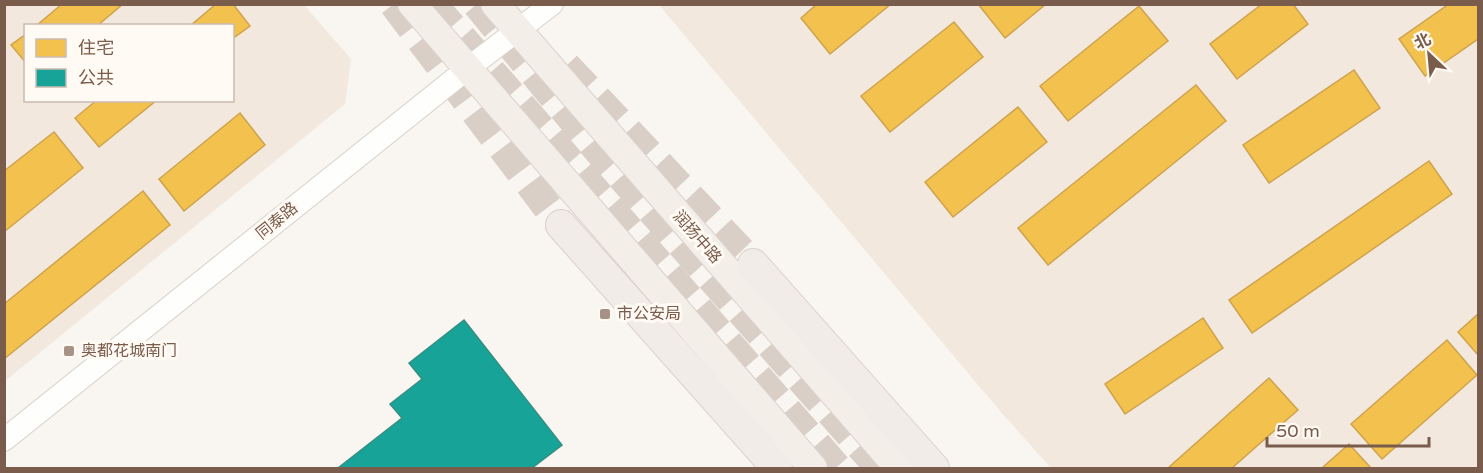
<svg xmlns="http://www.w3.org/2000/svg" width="1483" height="473" font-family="'Varela Round','Noto Sans SC',sans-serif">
<rect width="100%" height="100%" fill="#f9f5f0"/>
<path fill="#f2e8de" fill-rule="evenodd" d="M5,5H304L351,59L345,104L5,381ZM26,26H232V100H26Z
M659,5H1478V468H1051L1000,411Z"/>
<path fill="#f2c14e" stroke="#cea34e" stroke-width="1.5" d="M62,4H123L97,26H36Z
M216,4H233L250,26L232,39V26H190Z
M817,4H891L830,54L801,18Z
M978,4H1046L1005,38Z
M1262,4H1293L1308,24L1237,79L1210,44Z
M1449,4H1478V39L1425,76L1399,39Z
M1139,6L1168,41L1068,121L1040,86Z
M954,22L983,57L890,132L861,96Z
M26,34V63L11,45Z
M1354,70L1380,108L1269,183L1243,145Z
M1196,85L1226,121L1048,265L1018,228Z
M97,100H157L99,147L75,118Z
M1018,107L1047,142L953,217L925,182Z
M240,113L265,145L184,211L159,179Z
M54,132L83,168L4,232V171Z
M1429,161L1452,194L1252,333L1229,300Z
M143,191L170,225L4,359V304Z
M1478,314V355L1458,332Z
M1203,318L1223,348L1125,414L1105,384Z
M1447,340L1477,375L1382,459L1351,424Z
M1269,378L1298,410L1232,468H1168Z
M1349,444L1371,468H1322Z"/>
<path fill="#17a398" stroke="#358e82" stroke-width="1.5" d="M464,320L562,445L532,468H338L402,418L390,404L422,379L409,363Z"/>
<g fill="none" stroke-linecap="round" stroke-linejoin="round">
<path stroke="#d9cfc7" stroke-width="30" stroke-dasharray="30 15" stroke-linecap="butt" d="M394,4L561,225
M432,4L837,468
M477,4L598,150L880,468
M566,66L753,264"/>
<defs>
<path id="tertiary" d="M4,440L467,69L552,4"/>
<path id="primary" d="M412,4L813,468
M495,4L899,468"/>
<path id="trunk" d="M561,225L777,468
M753,264L934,468"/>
</defs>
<use href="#tertiary" stroke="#d7d1cb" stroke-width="24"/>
<use href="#primary" stroke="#dad1cc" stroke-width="30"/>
<use href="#trunk" stroke="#dad1cc" stroke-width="32"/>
<use href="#tertiary" stroke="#fefefd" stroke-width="22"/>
<use href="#primary" stroke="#f3eee8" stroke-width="28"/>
<use href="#trunk" stroke="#f2ece8" stroke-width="30"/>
</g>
<g fill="#a69286" stroke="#fffaf3" stroke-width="2">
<rect x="599" y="308" width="12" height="12" rx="3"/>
<rect x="63" y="345" width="12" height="12" rx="3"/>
</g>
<g text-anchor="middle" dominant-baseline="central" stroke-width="6" stroke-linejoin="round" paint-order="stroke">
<g font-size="16" fill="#7a5c4d" stroke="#fffaf3">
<text transform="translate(277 221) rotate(-39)">同泰路</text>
<text transform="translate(697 237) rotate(49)">润扬中路</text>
</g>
<g font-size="16" fill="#7a5c4d" stroke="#fffaf3" text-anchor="start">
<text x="617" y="314">市公安局</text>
<text x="81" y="351">奥都花城南门</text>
</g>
</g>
<rect width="1483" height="473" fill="none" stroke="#7a5c4d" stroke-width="12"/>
<rect x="24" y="24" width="210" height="78" fill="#fffaf3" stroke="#cabbb1" stroke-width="1.5"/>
<rect x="36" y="39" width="30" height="18" fill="#f2c14e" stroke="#cabbb1" stroke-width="1.5"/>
<text x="78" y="54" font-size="18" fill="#7a5c4d">住宅</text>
<rect x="36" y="69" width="30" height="18" fill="#17a398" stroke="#cabbb1" stroke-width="1.5"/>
<text x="78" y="84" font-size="18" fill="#7a5c4d">公共</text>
<g transform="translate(1429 54) rotate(334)" stroke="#fffaf3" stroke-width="4.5" paint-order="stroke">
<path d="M0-4.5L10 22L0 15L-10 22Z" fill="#7a5c4d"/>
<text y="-9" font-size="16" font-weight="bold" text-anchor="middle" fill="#7a5c4d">北</text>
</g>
<path d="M1267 437v9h162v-9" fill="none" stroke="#7a5c4d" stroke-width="3"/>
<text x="1276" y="437" font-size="18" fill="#7a5c4d" stroke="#fffaf3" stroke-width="4.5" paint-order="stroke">50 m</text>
</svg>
